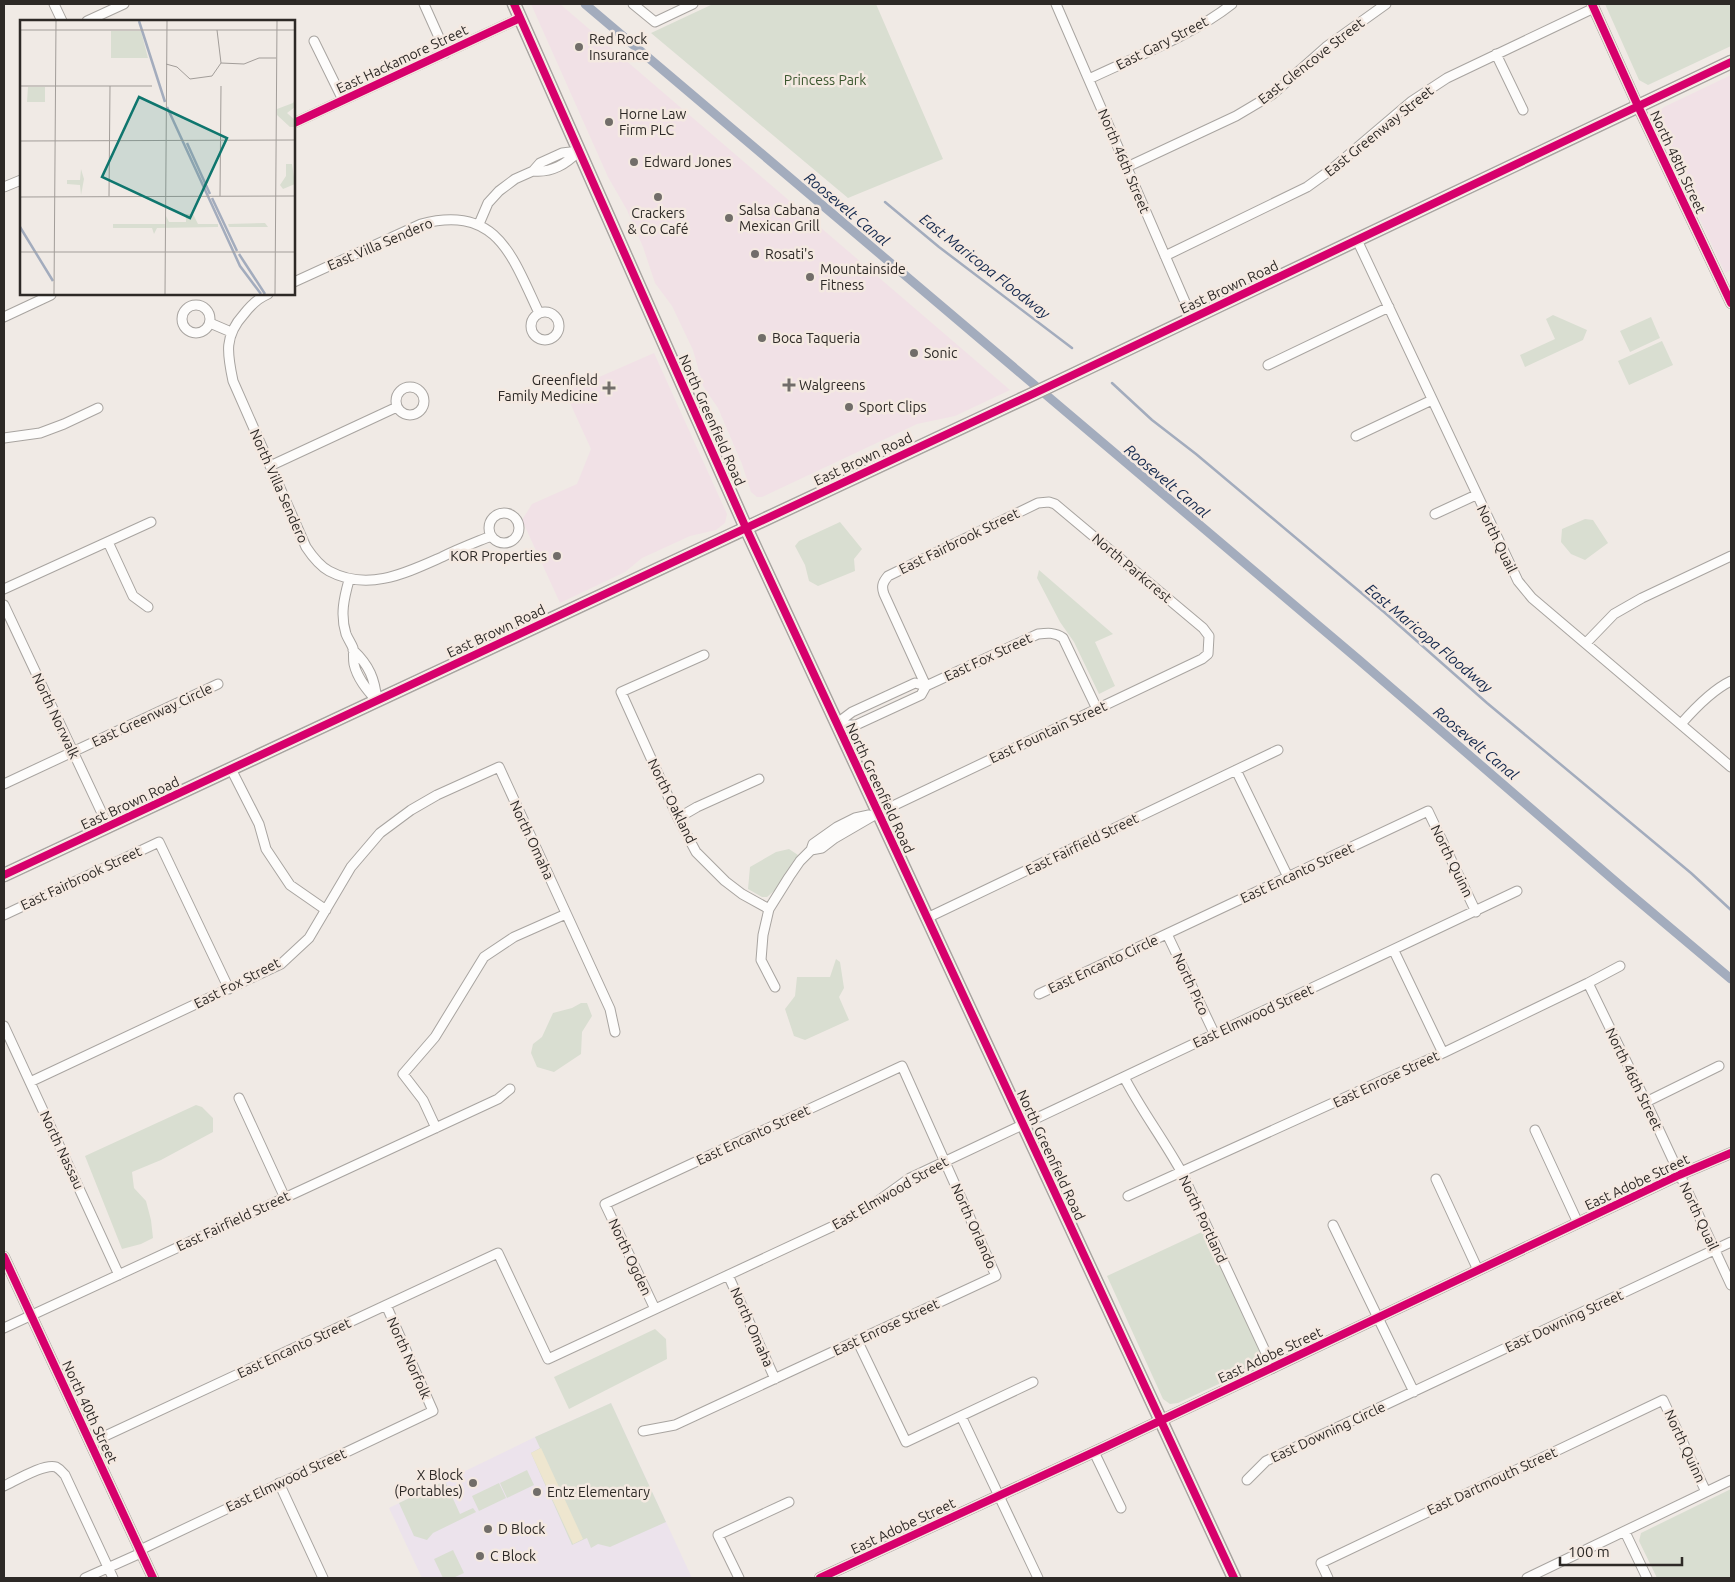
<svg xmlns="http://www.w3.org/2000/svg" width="1735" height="1582" font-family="Ubuntu,sans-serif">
<rect width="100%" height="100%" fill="#f0eae5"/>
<path fill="#f1e1e6" d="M531,4H560L1010,390L955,416L917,424L762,497H757L751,492L742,464L718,408L703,386L693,350L672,306L655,283L643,247L627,210L608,177Z
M1731,75V270L1725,273L1656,125L1655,117L1657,113L1664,107Z
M654,353L727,514L725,523L716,530L690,536L642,558L625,572L560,603L522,520L532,504L577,484L591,449L565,392Z"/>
<path fill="#ece3ec" d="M611,1403L692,1578H422L389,1508L535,1437Z"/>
<path fill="#d9ded1" d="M713,4H876L943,159L848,198L651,33Z
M1605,4H1731V46L1648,85L1639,80Z
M1553,315L1587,330L1583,340L1525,367L1520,355L1555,339L1546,319Z
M1651,317L1660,338L1630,352L1620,331Z
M1662,341L1673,365L1629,385L1618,361Z
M1585,519L1593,520L1608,543L1585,560L1571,554L1561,542L1562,529Z
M840,522L862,549L854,559L855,571L818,586L809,581L805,565L795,546L799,541Z
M1039,570L1113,634L1095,642L1115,686L1099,694L1074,642L1060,622L1037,578Z
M789,849L798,855L774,891L767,897H762L748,889L750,867L776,852Z
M836,959L840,962L844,988L839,997L849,1020L805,1040L794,1036L785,1009L795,996L797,977H830Z
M581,1003H587L592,1016L582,1032L581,1054L554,1072L537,1067L531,1053L533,1044L542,1037L553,1013L572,1008Z
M196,1105L202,1107L213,1118V1132L161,1160L132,1172L134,1188L146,1201L151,1220L153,1238L141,1244L122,1249L85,1156Z
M1206,1230L1268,1361L1178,1403L1170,1404L1163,1399L1107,1276Z
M655,1329L666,1339L667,1359L569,1409L554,1377Z
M611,1403L666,1522L610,1547L598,1544L591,1548L587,1538L572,1545L531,1453L540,1448L535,1437Z
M527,1470L534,1485L507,1498L500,1483Z
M445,1481L460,1514L473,1508L476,1512L433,1533L427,1540L414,1536L399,1503Z
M499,1483L506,1498L479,1511L472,1496Z
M1731,1489V1578H1657L1639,1541L1641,1533Z
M453,1550L464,1573L453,1578H443L434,1559Z"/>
<path fill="#eee6cf" d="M541,1448L583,1539L573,1544L531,1453Z"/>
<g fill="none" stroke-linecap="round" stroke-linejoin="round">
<path stroke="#a3acbd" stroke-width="2.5" d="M885,202L939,247L1072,348
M1112,383L1152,420L1196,454L1384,612L1487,703L1691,873L1731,910"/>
<path stroke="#a3acbd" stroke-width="9" d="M585,4L1359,660L1623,888L1731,979"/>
<defs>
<path id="minor" d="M54,4L62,21
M424,4L446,53
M633,4L655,22L693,4
M1056,4L1192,318
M87,21L124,4
M314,41L343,100
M1496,54L1523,110
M1089,79C1135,57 1193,35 1232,4
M294,123L520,18
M1127,167L1236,116L1273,94L1326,47L1386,4
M533,171C552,173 566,164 579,151
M4,187L21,180
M479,224L488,203L499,191L515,179L533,171L540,163L562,153L579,151
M1357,240L1518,581L1532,598L1731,767
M1165,256L1307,187L1332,169L1412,101L1447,78L1594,8
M294,282L421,224C497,204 512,256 539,313
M268,294C258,298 251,305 244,314C224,336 227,353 233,381L306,547C312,556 320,566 329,571C368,592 406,573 442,557C458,549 474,543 491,536
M182 319a14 14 0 1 1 28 0a14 14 0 1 1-28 0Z
M531 326a14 14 0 1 1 28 0a14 14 0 1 1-28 0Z
M4,317L51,295
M210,323L231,332
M1268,365L1389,307
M396 401a14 14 0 1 1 28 0a14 14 0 1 1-28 0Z
M1356,436L1432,400
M4,438L40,433L64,424L98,408
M270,466L397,407
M489 528a15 15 0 1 1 30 0a15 15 0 1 1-30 0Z
M1435,514L1476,495
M108,542L133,596L148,607
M349,580C344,598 340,615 346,634C348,639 351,643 353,648C354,653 353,659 354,664C357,678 367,690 377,701
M4,589L151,522
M4,605L108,826
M1586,643L1614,614L1642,598L1731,556
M353,650C369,665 375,679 377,701
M704,655L621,692L678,818L696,852L725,881L742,894L769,909
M836,724L856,725L921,695L926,686L1038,634C1047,633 1055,632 1063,638L1097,709
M836,724L852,712L915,683L926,686
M1681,724C1695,708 1712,690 1731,681
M231,769L259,824L266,849L290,885L326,910
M1236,770L1288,877
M4,784L218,684
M678,818L697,807L759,779
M811,850L822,848L835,838L878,813L1202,659L1208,654L1209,636L1203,628L1055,504L1049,502L1038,503L888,576C883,582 881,586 884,594L926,686
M4,915L159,842L229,989
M927,918L1278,750
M1167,934L1215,1035
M1394,951L1443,1053
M1588,983L1646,1102L1731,1285
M775,987L761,960L763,935L769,909L789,877L800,861L811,850L813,844L837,827L855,818L869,815
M1039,994L1428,811L1476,912
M4,1026L119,1275
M1124,1077C1141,1110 1164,1140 1182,1173L1273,1368
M30,1082L281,964L309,938L351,867L380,833L411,810L437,795L499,767L610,1009L615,1032
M239,1098L285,1198
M1646,1102L1719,1066
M436,1128L423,1100L403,1074L435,1037L484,957L514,937L566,914
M1535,1130L1578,1223
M1436,1179L1478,1270
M1128,1196L1443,1053L1588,983L1620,966
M1333,1225L1414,1392
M728,1275L775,1379
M4,1328L498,1099L510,1089
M857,1340L906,1442L1033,1382
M961,1416L1038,1578
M643,1431L675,1425L996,1276L902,1066L605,1204L655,1309
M90,1443L498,1253L548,1359L842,1222L874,1204L910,1178L946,1161L1517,891
M1094,1452L1121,1508
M1247,1480L1266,1461L1731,1242
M279,1483L323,1578
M4,1486C15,1481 44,1463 56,1467C60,1469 62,1472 65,1475L113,1578
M1625,1532L1647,1578
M140,1550L433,1411L386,1305
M85,1578L141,1553
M739,1578L718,1535L789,1502
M1328,1578L1321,1563L1663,1400L1706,1492
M1527,1578L1731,1480"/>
<path id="tertiary" d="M1592,4L1638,106L1731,303
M4,1257L153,1578
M820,1578L1107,1446L1679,1175L1731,1153"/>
<path id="secondary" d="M514,4L746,528L1234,1578
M4,875L1035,393L1731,62"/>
</defs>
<use href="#minor" stroke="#a8a4a0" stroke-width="11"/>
<use href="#tertiary" stroke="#a8a4a0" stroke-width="12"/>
<use href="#secondary" stroke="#a8a4a0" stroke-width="15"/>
<use href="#minor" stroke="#fdfcfb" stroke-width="9"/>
<use href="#tertiary" stroke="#fdfcfb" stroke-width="10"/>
<use href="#secondary" stroke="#fdfcfb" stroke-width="12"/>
<defs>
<path id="cycleway" d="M514,4L746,528L1234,1578
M1592,4L1638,106L1731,303
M294,123L520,18
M4,875L1035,393L1731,62
M4,1257L153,1578
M820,1578L1107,1446L1679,1175L1731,1153"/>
</defs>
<use href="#cycleway" stroke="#f4e9e1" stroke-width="11"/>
<use href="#cycleway" stroke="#d6006c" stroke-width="8"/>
</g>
<g fill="#716d69" stroke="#f4e9e1" stroke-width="2">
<circle cx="579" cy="47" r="5"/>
<circle cx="609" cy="122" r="5"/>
<circle cx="634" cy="162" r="5"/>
<circle cx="658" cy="197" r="5"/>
<circle cx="729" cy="218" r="5"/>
<circle cx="755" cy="254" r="5"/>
<circle cx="810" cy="277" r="5"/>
<circle cx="762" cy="338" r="5"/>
<circle cx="914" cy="353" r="5"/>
<path d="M786.5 377.5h5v5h5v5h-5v5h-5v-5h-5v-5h5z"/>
<path d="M606.5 380.5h5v5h5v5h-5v5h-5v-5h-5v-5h5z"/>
<circle cx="849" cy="407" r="5"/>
<circle cx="557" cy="556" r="5"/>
<circle cx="473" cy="1483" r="5"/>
<circle cx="537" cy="1492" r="5"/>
<circle cx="488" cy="1529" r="5"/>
<circle cx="480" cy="1556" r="5"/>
</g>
<g text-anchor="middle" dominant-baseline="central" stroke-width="5" stroke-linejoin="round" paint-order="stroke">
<g font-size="14" fill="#2d2926" stroke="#f4e9e1" text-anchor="start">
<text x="589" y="39">Red Rock<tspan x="589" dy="16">Insurance</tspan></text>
<text x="619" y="114">Horne Law<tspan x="619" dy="16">Firm PLC</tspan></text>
<text x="644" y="162">Edward Jones</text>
<text x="739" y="210">Salsa Cabana<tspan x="739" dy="16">Mexican Grill</tspan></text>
<text x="658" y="213" text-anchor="middle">Crackers<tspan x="658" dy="16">&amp; Co Café</tspan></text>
<text x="765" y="254">Rosati's</text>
<text x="820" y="269">Mountainside<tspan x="820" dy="16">Fitness</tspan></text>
<text x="772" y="338">Boca Taqueria</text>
<text x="924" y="353">Sonic</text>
<text x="598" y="380" text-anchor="end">Greenfield<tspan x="598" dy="16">Family Medicine</tspan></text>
<text x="799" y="385">Walgreens</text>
<text x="859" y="407">Sport Clips</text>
<text x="547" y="556" text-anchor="end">KOR Properties</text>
<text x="463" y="1475" text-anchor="end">X Block<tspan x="463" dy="16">(Portables)</tspan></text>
<text x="547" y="1492">Entz Elementary</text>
<text x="498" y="1529">D Block</text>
<text x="490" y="1556">C Block</text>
</g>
<g font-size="14" fill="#2d2926" stroke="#f4e9e1">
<text transform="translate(1162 43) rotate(-27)">East Gary Street</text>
<text transform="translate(402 59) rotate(-25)">East Hackamore Street</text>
<text transform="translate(1311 61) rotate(-38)">East Glencove Street</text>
<text transform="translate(1379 131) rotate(-39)">East Greenway Street</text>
<text transform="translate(1124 161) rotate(67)">North 46th Street</text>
<text transform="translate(1678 162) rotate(65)">North 48th Street</text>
<text transform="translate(380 244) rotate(-23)">East Villa Sendero</text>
<text transform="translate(1229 287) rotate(-25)">East Brown Road</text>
<text transform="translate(712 420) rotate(66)">North Greenfield Road</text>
<text transform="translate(863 459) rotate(-25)">East Brown Road</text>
<text transform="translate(279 486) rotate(66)">North Villa Sendero</text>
<text transform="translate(1497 539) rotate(64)">North Quail</text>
<text transform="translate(959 541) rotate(-26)">East Fairbrook Street</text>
<text transform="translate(1132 568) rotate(40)">North Parkcrest</text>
<text transform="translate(496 631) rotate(-25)">East Brown Road</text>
<text transform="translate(988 657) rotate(-25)">East Fox Street</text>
<text transform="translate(152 715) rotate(-25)">East Greenway Circle</text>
<text transform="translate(56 716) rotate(65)">North Norwalk</text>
<text transform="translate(1048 732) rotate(-25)">East Fountain Street</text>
<text transform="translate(880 788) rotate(65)">North Greenfield Road</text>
<text transform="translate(672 801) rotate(64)">North Oakland</text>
<text transform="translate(130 803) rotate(-25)">East Brown Road</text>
<text transform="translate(532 840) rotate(65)">North Omaha</text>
<text transform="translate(1082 844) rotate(-26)">East Fairfield Street</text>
<text transform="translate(1452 861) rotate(64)">North Quinn</text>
<text transform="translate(1297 873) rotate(-25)">East Encanto Street</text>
<text transform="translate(81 878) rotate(-25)">East Fairbrook Street</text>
<text transform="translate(1103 964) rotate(-25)">East Encanto Circle</text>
<text transform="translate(237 983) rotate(-27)">East Fox Street</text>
<text transform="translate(1191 984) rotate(65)">North Pico</text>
<text transform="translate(1253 1016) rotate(-25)">East Elmwood Street</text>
<text transform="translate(1386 1079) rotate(-25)">East Enrose Street</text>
<text transform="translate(1634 1079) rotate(64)">North 46th Street</text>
<text transform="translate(753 1135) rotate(-25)">East Encanto Street</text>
<text transform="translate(62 1150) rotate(65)">North Nassau</text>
<text transform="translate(1051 1155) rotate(65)">North Greenfield Road</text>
<text transform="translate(1637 1182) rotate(-25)">East Adobe Street</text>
<text transform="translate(890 1193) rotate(-30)">East Elmwood Street</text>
<text transform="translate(1699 1216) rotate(65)">North Quail</text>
<text transform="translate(1203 1219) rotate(65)">North Portland</text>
<text transform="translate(233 1221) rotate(-25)">East Fairfield Street</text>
<text transform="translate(974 1226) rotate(66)">North Orlando</text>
<text transform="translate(630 1257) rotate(65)">North Ogden</text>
<text transform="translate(1564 1321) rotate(-25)">East Downing Street</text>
<text transform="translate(752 1327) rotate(66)">North Omaha</text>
<text transform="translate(886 1327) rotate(-25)">East Enrose Street</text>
<text transform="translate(294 1348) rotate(-25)">East Encanto Street</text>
<text transform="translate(1270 1355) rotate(-25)">East Adobe Street</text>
<text transform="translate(409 1358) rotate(66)">North Norfolk</text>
<text transform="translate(90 1412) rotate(65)">North 40th Street</text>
<text transform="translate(1328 1432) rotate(-25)">East Downing Circle</text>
<text transform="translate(1685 1446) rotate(65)">North Quinn</text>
<text transform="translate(286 1480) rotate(-25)">East Elmwood Street</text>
<text transform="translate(1492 1481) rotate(-25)">East Dartmouth Street</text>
<text transform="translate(903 1526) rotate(-25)">East Adobe Street</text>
</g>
<g font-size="14" fill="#3b572e" stroke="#f4e9e1">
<text x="825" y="80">Princess Park</text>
</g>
<g font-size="15" font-style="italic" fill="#13284d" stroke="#f4e9e1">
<text transform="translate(847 209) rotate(40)">Roosevelt Canal</text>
<text transform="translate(985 266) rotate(38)">East Maricopa Floodway</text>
<text transform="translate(1167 481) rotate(40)">Roosevelt Canal</text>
<text transform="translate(1429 638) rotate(40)">East Maricopa Floodway</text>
<text transform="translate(1476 743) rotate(40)">Roosevelt Canal</text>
</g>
</g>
<g transform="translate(20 20)">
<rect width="275" height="275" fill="#f0eae5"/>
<path d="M91,11H121L128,38H91ZM8,67H25V82H7ZM275,79V87L267,93L275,100V107H270L257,95V89L273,83ZM266,144H272L275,164L263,169L260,165L266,156ZM61,149L64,159L61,175L60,165L47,164V160H60ZM166,194H173L178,204H198V207L137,208L134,214L132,208H93V204H145L146,196L149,202H166ZM245,203L248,207H209L208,204Z" fill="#d9ded1"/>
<path fill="none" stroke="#a3acbd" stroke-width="2.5" d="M119,1L145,82M147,87L220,246L241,274M167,123L190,174M192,178L217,231M0,207L33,261M219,234L245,274"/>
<path fill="none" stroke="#a29d99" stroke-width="1" d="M0,10H275M201,43L224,44L239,38H256M146,44L157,47L170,59L192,56L201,43L197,10M0,66H132M0,121L275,120M89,176L90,66M200,176L201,66M0,177L275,176M0,232H275M34,274L36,1M145,274L147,1M255,274L257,1"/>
<path fill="#0f766e" fill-opacity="0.15" stroke="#0f766e" stroke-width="2.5" d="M119,77L207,118L170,198L82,157Z"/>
<rect width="275" height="275" fill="none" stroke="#2d2926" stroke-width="2.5"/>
</g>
<rect width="1735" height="1582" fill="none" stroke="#2d2926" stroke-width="10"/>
<path d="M1560 1557v8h122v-8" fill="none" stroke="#2d2926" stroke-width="2.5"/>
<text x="1568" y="1557" font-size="15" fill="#2d2926" stroke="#f4e9e1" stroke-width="4" paint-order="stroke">100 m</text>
</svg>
